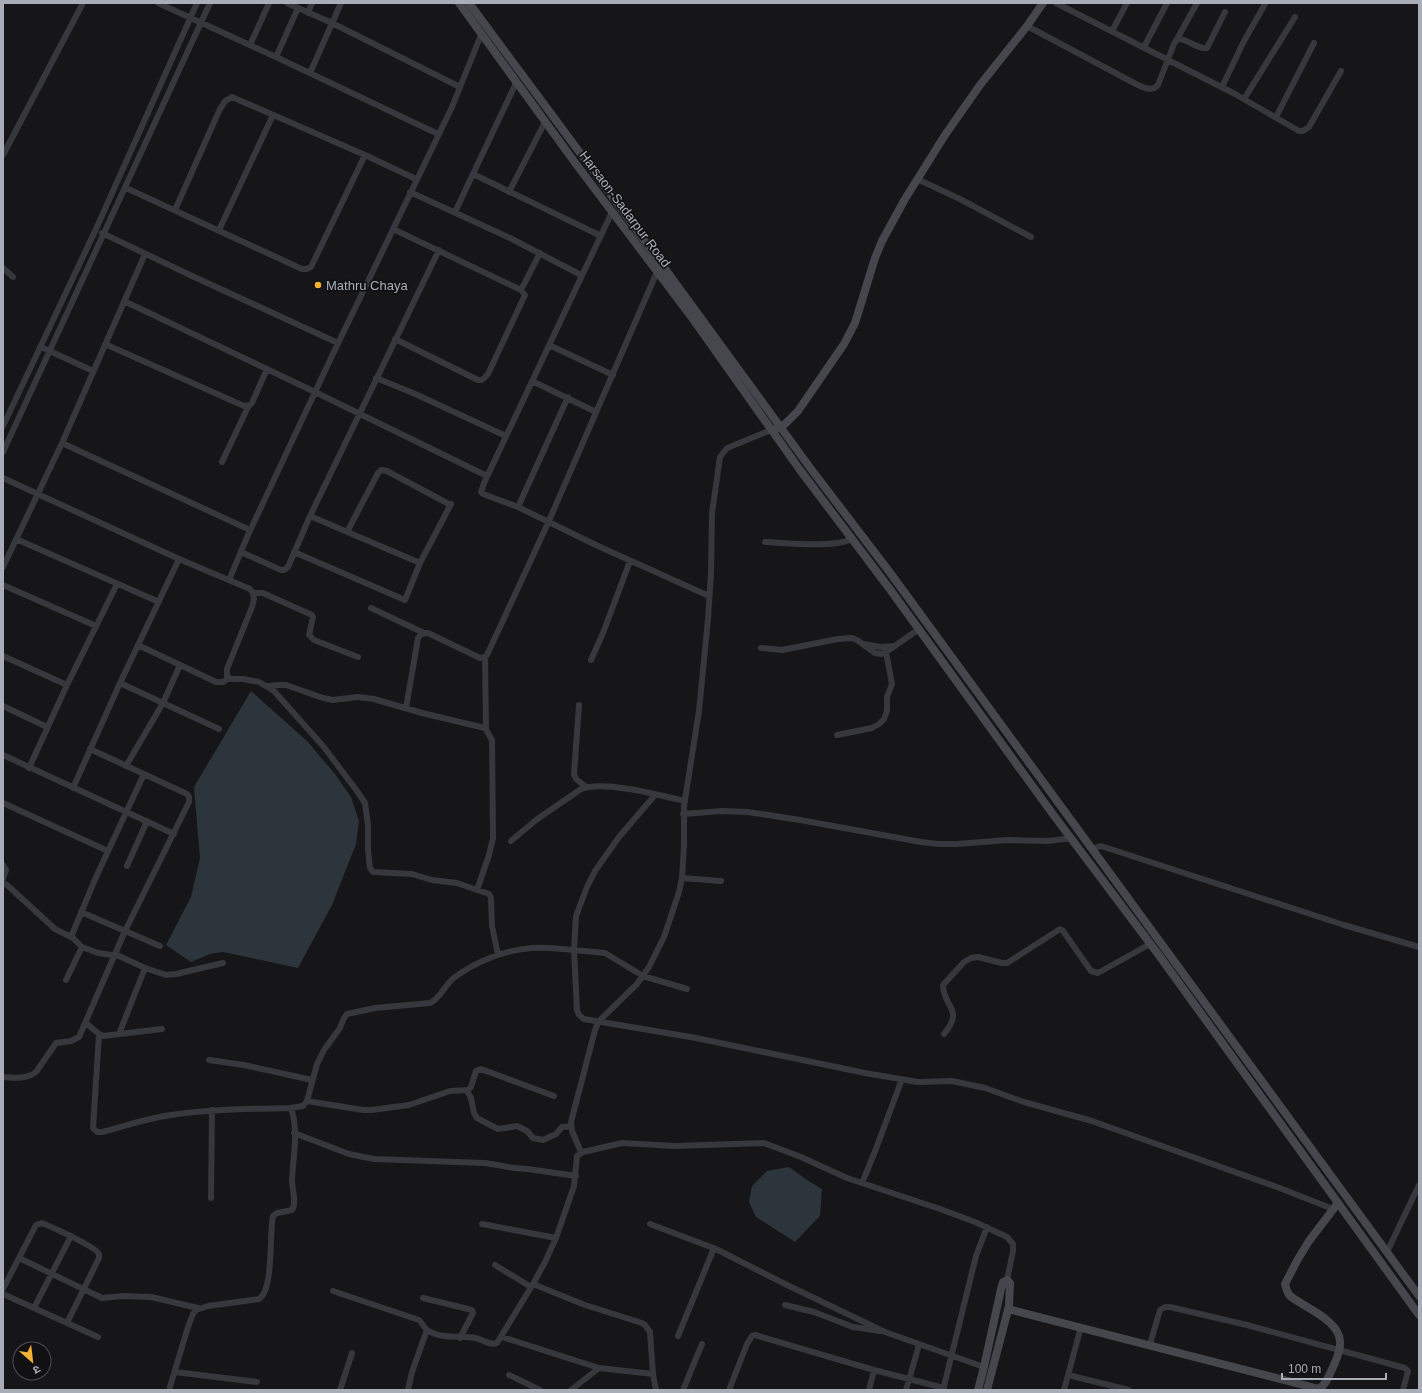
<svg xmlns="http://www.w3.org/2000/svg" width="1422" height="1393" font-family="Arial,'Noto Sans Devanagari',sans-serif">
<rect width="100%" height="100%" fill="#161618"/>
<path fill="#2c353c" d="M251,691L307,741L335,774L351,797L359,821L356,844L332,905L298,968L223,952L210,954L191,962L166,945L191,897L200,858L194,787Z
M789,1167L807,1180L822,1189L820,1216L795,1242L756,1217L749,1202L752,1186L767,1171Z"/>
<g fill="none" stroke-linecap="round" stroke-linejoin="round">
<path stroke="#37383d" stroke-width="6" d="M158,3L276,57L438,134
M287,3L332,23L460,87
M1056,3L1235,94L1299,131H1303L1309,127L1341,71
M308,13L312,3
M1027,26L1136,84C1144,88 1152,92 1158,85L1174,44L1177,39C1188,38 1197,50 1207,48L1225,12
M1112,31L1127,3
M1177,39L1197,3
M250,45L269,3
M1144,47L1167,3
M276,57L298,8
M310,73L341,3
M1222,87L1244,41L1265,4
M1244,99L1295,17
M1276,117L1314,43
M3,155L83,3
M473,174L601,236
M917,179L960,199L1031,237
M126,188L302,269H307L311,267L365,155
M410,192L510,238L581,275
M509,192L545,122
M175,210L219,111L225,101L232,97L365,155L416,179
M455,212L516,83
M612,212L484,483L481,492L483,494L518,507L598,546L709,596
M393,229L521,290L525,295L488,374L482,380H478L395,339
M219,230L273,115
M102,233L190,275L338,343
M3,268L13,277
M521,290L540,253
M124,301L315,392L487,476
M105,344L244,406L250,405L252,403L267,369
M549,345L613,375
M41,347L93,371
M376,378L413,393L506,436
M532,381L596,412
M3,426L96,229L197,3
M62,443L250,530
M3,452L210,3
M222,462L248,407L250,405
M3,478L179,559L250,589L253,593L254,599L252,607L227,669V676L231,679H243L259,682L274,691L323,746L357,791L365,803L368,825V851L370,868L373,872L412,874L432,880L457,883L489,894L491,898L492,926L498,955
M518,507L568,397
M310,516L420,563
M347,532L378,473L381,470L387,471L447,503
M16,539L159,602
M765,542C787,543 834,548 852,539
M241,552L281,570H284L288,567L310,516L439,250
M294,552L405,600L420,563L451,504
M3,567L62,443L145,254
M229,580L248,535L331,358L452,107L481,35
M3,585L96,626
M253,593H263L312,615L313,617L309,635L314,640L358,657
M371,608L424,633
M864,644L880,647L894,646
M138,645L216,682H223L229,678
M761,648L782,650L838,639L852,638L857,640L875,653L882,654L889,650L919,629
M3,656L67,685
M485,657L486,730
M591,660L603,633L630,561
M120,683L219,729
M268,686L278,685H286L323,698L333,700L358,697L374,699L422,713L485,728L492,740L493,838L489,855L477,890
M579,705L574,774L576,779L586,787
M3,706L47,727
M406,708L418,638L421,634L428,633L480,658L485,657L487,655L548,523L657,272
M837,735L872,728L879,724L884,719L887,711V697L892,684L886,652
M3,755L174,834
M126,766L163,703L180,665
M29,768L67,685L117,584
M73,788L120,683L179,559
M3,803L108,851
M683,814L722,811L748,812L800,820L921,842L938,844H957L1007,840L1048,841L1072,838
M511,841L536,820L581,789C603,780 660,795 685,801
M1091,849L1101,846L1344,925L1419,947
M3,865L6,870L3,879
M127,866L147,821
M682,878L721,881
M3,883L7,885L55,929L73,938L82,947L98,953L119,956L145,968L166,975L176,974L223,963
M81,912L160,946
M71,937L96,877L144,774
M66,980L82,947
M687,989L643,976L605,953L574,950L577,1010L579,1015L584,1019L696,1038L865,1073L918,1082L952,1081L985,1088L1024,1102L1092,1121L1277,1187L1333,1209
M86,1023L99,1034L103,1036L162,1029
M99,1034L93,1128L97,1132H102C125,1126 148,1118 171,1115C211,1109 251,1109 291,1108L303,1106L307,1101L317,1064L324,1050L340,1028L344,1018L347,1014L375,1008L430,1003C441,998 445,984 455,977C477,961 505,950 532,948C546,947 560,949 574,950L576,916L587,887L595,871L619,837L655,795
M119,1034L145,968
M944,1034C965,1009 943,1007 943,985L964,962L971,958L978,957L1002,963H1007L1060,929L1063,931L1091,971L1098,973L1150,944
M209,1060L244,1065L312,1080
M3,1077C14,1078 27,1079 36,1072L56,1043L71,1041L79,1037L125,931L189,802V797L187,794L90,749
M467,1091L471,1098L474,1113L477,1118L498,1129L517,1126L527,1131L533,1138L543,1140L556,1134L562,1127L571,1126
M307,1101L363,1110H371L409,1105L450,1091L468,1090L471,1087L476,1071L481,1069L554,1096
M294,1133L349,1154L374,1159L485,1163L514,1168L528,1169L576,1176
M581,1152L572,1131L571,1122L595,1030L599,1021L637,984L649,967L664,937L679,892L682,878L684,846V806L699,711L708,619L711,573L712,513L720,457L727,448L732,446L771,430
M862,1183L874,1154L902,1079
M211,1198L212,1110
M482,1224L556,1238
M650,1224L716,1249L787,1285L885,1332L984,1367
M1387,1252L1419,1185
M19,1258L102,1298L123,1296L151,1297L198,1308
M495,1265L531,1287
M533,1284L585,1305L642,1323L645,1325L650,1332L653,1374L656,1390
M3,1289L36,1225L42,1223C52,1227 96,1247 99,1254V1258L67,1323
M333,1291L419,1320C422,1323 424,1327 427,1330C442,1340 460,1335 476,1338C484,1340 490,1346 497,1343L533,1284L545,1262L556,1238L574,1186L577,1156L583,1152L622,1143L675,1146L764,1143L801,1157L847,1178L940,1209L975,1222L1007,1237L1013,1244V1251L1007,1280
M3,1294L98,1337
M423,1298L472,1310L473,1313L460,1338
M785,1305L814,1312L853,1327L880,1331
M34,1308L71,1236
M678,1336L714,1248
M502,1337L599,1368L653,1374
M1150,1344L1160,1310L1165,1307H1170L1247,1325L1405,1368L1408,1371L1403,1390
M175,1372L257,1382
M509,1375L540,1390
M1068,1375L1129,1390
M169,1390L188,1327L193,1314L196,1310L208,1306L259,1299C274,1290 269,1233 273,1216L277,1213L292,1210C297,1203 292,1189 292,1180C293,1157 299,1131 291,1108
M340,1390L352,1353
M408,1390L412,1372L427,1330
M571,1390L599,1368
M683,1390L702,1344
M729,1390L747,1344L752,1336L755,1335L874,1370L944,1388
M869,1390L874,1370
M906,1390L919,1345
M943,1390L976,1256L987,1227
M1064,1390L1081,1327"/>
<path stroke="#45474d" stroke-width="8" d="M459,3L576,164L690,315L800,470L889,588L1052,813L1158,954L1419,1315
M469,3L609,192L811,469L891,574L1419,1296
M775,429L785,424L798,411L844,344L855,323L875,258L882,241L905,199L945,135L980,85L1027,26L1043,3
M1008,1309L1319,1389C1327,1384 1330,1373 1334,1365C1337,1358 1341,1349 1340,1341C1339,1320 1304,1307 1290,1296L1287,1291L1285,1284L1298,1259L1309,1241L1338,1203
M978,1390L984,1367L1001,1289L1003,1282L1007,1280L1010,1283L1009,1306L987,1390"/>
</g>
<circle fill="#f2b134" stroke="#111113" stroke-width="1.5" cx="318" cy="285" r="4"/>
<g text-anchor="middle" dominant-baseline="central" stroke-width="3.5" stroke-linejoin="round" paint-order="stroke">
<g font-size="13" fill="#a8adb8" stroke="#111113">
<text transform="translate(625 209) rotate(53)">Harsaon-Sadarpur Road</text>
</g>
<g font-size="13" fill="#a8adb8" stroke="#111113" text-anchor="start">
<text x="326" y="285">Mathru Chaya</text>
</g>
</g>
<rect width="1422" height="1393" fill="none" stroke="#a8adb8" stroke-width="8"/>
<g transform="translate(32 1361) rotate(152)"><circle r="19" fill="#111113" stroke="#4d4f55"/>
<path d="M0-3L7 15L0 10L-7 15Z" fill="#f2b134"/>
<text y="-6" font-size="11" font-weight="bold" text-anchor="middle" fill="#a8adb8">उ</text>
</g>
<path d="M1282 1373v6h104v-6" fill="none" stroke="#a8adb8" stroke-width="2"/>
<text x="1288" y="1373" font-size="12" fill="#a8adb8" stroke="#111113" stroke-width="3" paint-order="stroke">100 m</text>
</svg>
